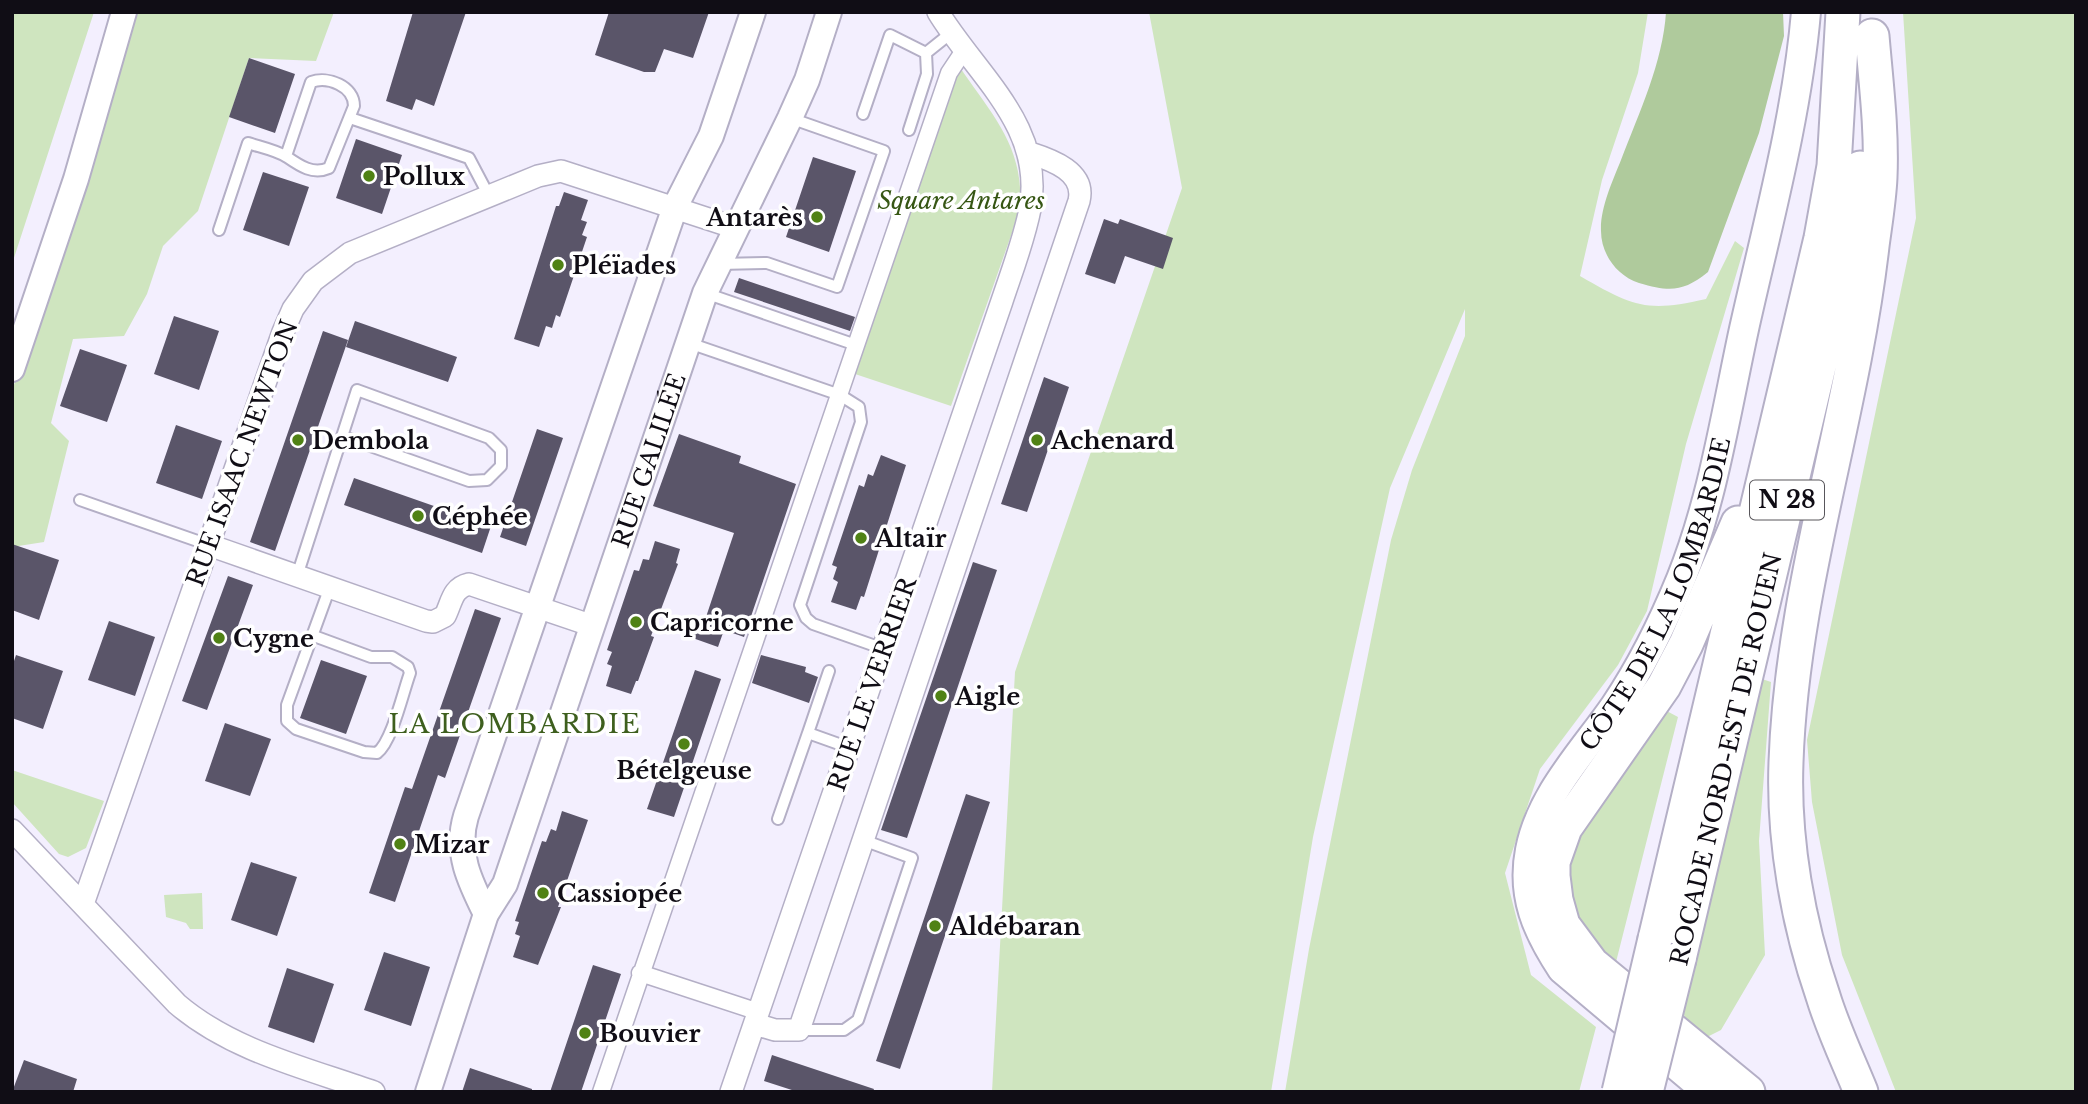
<svg xmlns="http://www.w3.org/2000/svg" width="2088" height="1104" font-family="'Libre Baskerville',serif">
<rect width="100%" height="100%" fill="#f3effe"/>
<path fill="#cfe5bf" d="M12,12H94L12,264Z
M134,12H334L316,61L249,58L198,211L163,246L147,294L124,336L73,339L51,423L69,441L44,542L12,547V391Z
M1149,12H1648L1638,73L1602,180L1580,276C1632,306 1646,313 1706,299L1735,241L1744,248L1686,444L1647,611L1618,665L1540,769L1505,873L1531,975L1596,1027L1579,1092H1285L1309,949L1391,540L1412,470L1465,336V309L1390,488L1313,837L1271,1092H992L1015,672L1182,188Z
M1903,12H2076V1092H1896L1842,955L1812,802L1807,740L1916,218Z
M954,58C987,111 1025,141 1020,210L951,406L843,370L946,61Z
M1759,678L1771,682L1759,841L1765,955L1721,1030L1705,1038L1690,1027L1678,1003Z
M1661,708L1678,717L1616,962L1595,944L1573,913L1568,852Z
M12,770L104,801L86,848L68,857L59,854L12,802Z
M202,893L203,929H190L186,923L166,917L164,895Z"/>
<path fill="#afca9c" d="M1666,12H1783L1784,36L1759,133L1708,272C1683,292 1670,292 1639,283C1617,276 1601,254 1601,231C1600,208 1613,180 1621,160C1639,113 1663,62 1666,12Z"/>
<path fill="#5a5569" d="M413,12H466L434,106L416,99L412,110L386,101Z
M609,12H709L693,58L664,49L655,72H644L595,55Z
M249,58L295,74L275,133L229,117Z
M356,139L402,155L382,214L336,198Z
M813,157L856,171L829,252L786,237Z
M263,172L309,187L289,246L243,230Z
M564,192L588,200L581,220L587,222L582,235L587,237L560,317L556,315L552,328L546,326L539,347L514,339L556,206H559Z
M1104,219L1118,224L1120,219L1173,238L1163,269L1125,256L1115,284L1085,274Z
M739,278L855,317L850,331L734,292Z
M174,316L219,331L199,390L154,374Z
M355,321L457,357L448,382L346,347Z
M323,331L348,340L275,551L250,542Z
M80,349L127,365L107,422L60,406Z
M1044,377L1069,387L1027,512L1001,504Z
M176,425L222,441L202,499L156,483Z
M537,429L563,438L526,546L500,537Z
M679,434L741,456L739,463L796,484L744,637L724,630L718,647L687,636L692,619L704,623L734,533L653,506Z
M881,455L906,465L864,597L861,596L856,610L831,602L838,582L833,579L837,567L832,565L859,485L864,487L868,474L873,476Z
M354,478L491,526L482,553L344,505Z
M655,541L680,549L676,563L678,564L651,636L654,637L638,681H636L631,694L606,686L612,666L607,664L612,652L607,650L634,570L639,571L643,559L649,560Z
M12,544L59,560L39,620L12,610Z
M973,562L997,570L907,838L881,830Z
M228,576L253,585L207,710L182,701Z
M475,609L501,618L445,778L438,775L395,902L369,893L405,787L412,789Z
M109,621L155,637L135,696L88,680Z
M16,655L63,671L43,729L12,718V667Z
M761,655L806,667L805,672L818,677L809,703L752,683Z
M321,660L367,676L346,734L300,718Z
M695,670L721,679L674,817L647,809Z
M225,723L271,739L250,796L205,781Z
M966,794L990,802L900,1069L876,1061Z
M562,811L588,820L558,907H561L538,965L513,957L520,936L515,934L519,922L515,921L542,841L546,842L551,829L556,831Z
M251,862L297,877L277,936L231,920Z
M384,952L430,967L411,1026L364,1010Z
M593,965L621,974L581,1092H550Z
M287,968L334,984L314,1043L268,1027Z
M772,1055L874,1089L873,1092H798L764,1081Z
M24,1060L77,1079L73,1092H12Z
M470,1068L532,1089V1092H462Z"/>
<g fill="none" stroke-linecap="round" stroke-linejoin="round">
<defs>
<path id="service" d="M863,114L890,35L926,53L951,33
M350,118L469,158L489,196
M909,130L927,74L926,53
M219,230L248,143C260,147 276,150 287,157C300,166 313,175 329,168L354,106C354,86 328,76 311,82L286,156
M719,264L767,263L837,287L884,151L790,118
M705,293L856,345
M689,343L840,395L859,407L861,422L800,605L806,618L813,624L884,649
M80,500L209,545
M297,576L357,390L489,438L501,450V466L487,480L469,481L342,436
M314,636L371,657H392L408,667L410,673C403,692 392,742 377,753L364,752L296,729L287,721V705L330,587
M808,733L829,671
M778,819L808,733L850,748
M799,1030H844L858,1020L912,858L863,840"/>
<path id="pedestrian" d="M640,973L759,1012
M601,1092L949,73L963,52"/>
<path id="minor" d="M209,545L426,621L433,622L445,616C452,602 452,588 469,584L593,626
M12,830L177,1004C232,1051 306,1068 374,1092
M83,904L283,332L293,309L313,281L350,253L538,176L561,171L736,228
M755,1024L775,1030H799L1079,201C1086,172 1052,160 1030,153
M731,1092L1002,301C1012,271 1024,240 1030,209C1045,126 977,76 938,12"/>
<g id="tertiary">
<path d="M12,369L76,179L124,12"/>
<path d="M486,914C470,882 455,852 466,816L675,207L711,136L753,12"/>
<path id="s1" d="M428,1092L486,914L505,884L705,293L790,118L807,80L829,12"/>
</g>
<g id="secondary">
<path id="s2" d="M1708,1092L1562,969C1537,931 1521,896 1530,850C1541,794 1584,751 1615,706C1641,667 1663,623 1681,579C1713,500 1726,412 1744,329C1767,226 1797,117 1806,12"/>
</g>
<path id="trunk" d="M1738,523L1686,644L1664,686L1565,828L1553,862V876L1556,900L1563,925L1592,964L1748,1092
M1655,939L1821,238L1834,166L1843,12
M1679,959L1842,269L1860,168
M1861,1092C1848,1060 1833,1029 1823,996C1798,923 1783,840 1786,762C1792,587 1852,420 1872,246C1875,223 1879,200 1880,177C1882,130 1876,83 1872,36"/>
</defs>
<use href="#service" stroke="#b4afc6" stroke-width="14"/>
<use href="#pedestrian" stroke="#b4afc6" stroke-width="19"/>
<use href="#minor" stroke="#b4afc6" stroke-width="24"/>
<use href="#tertiary" stroke="#b4afc6" stroke-width="28"/>
<use href="#secondary" stroke="#b4afc6" stroke-width="32"/>
<use href="#trunk" stroke="#b4afc6" stroke-width="37"/>
<use href="#service" stroke="#fff" stroke-width="10"/>
<use href="#pedestrian" stroke="#fff" stroke-width="16"/>
<use href="#minor" stroke="#fff" stroke-width="21"/>
<use href="#tertiary" stroke="#fff" stroke-width="24"/>
<use href="#secondary" stroke="#fff" stroke-width="28"/>
<use href="#trunk" stroke="#fff" stroke-width="33"/>
<defs>
<path id="trunk-bridge" d="M1619,1092L1655,939
M1646,1092L1679,959"/>
</defs>
<use href="#trunk-bridge" stroke="#b4afc6" stroke-width="37" stroke-linecap="butt"/>
<use href="#trunk-bridge" stroke="#fff" stroke-width="33"/>
</g>
<g fill="#508215" stroke="#fff" stroke-width="2.5">
<circle cx="369" cy="176" r="7"/>
<circle cx="817" cy="217" r="7"/>
<circle cx="558" cy="265" r="7"/>
<circle cx="298" cy="440" r="7"/>
<circle cx="1037" cy="440" r="7"/>
<circle cx="418" cy="516" r="7"/>
<circle cx="861" cy="538" r="7"/>
<circle cx="636" cy="622" r="7"/>
<circle cx="219" cy="638" r="7"/>
<circle cx="941" cy="696" r="7"/>
<circle cx="684" cy="744" r="7"/>
<circle cx="400" cy="844" r="7"/>
<circle cx="543" cy="893" r="7"/>
<circle cx="935" cy="926" r="7"/>
<circle cx="585" cy="1033" r="7"/>
</g>
<g text-anchor="middle" dominant-baseline="central" stroke-width="7" stroke-linejoin="round" paint-order="stroke">
<rect fill="#fff" stroke="#58565b" stroke-width="2" x="1750" y="480.5" width="74" height="39" rx="5"/>
<g font-size="23" font-weight="bold" fill="#100d15">
<text x="1787" y="500">N 28</text>
</g>
<g font-size="24" font-weight="bold" fill="#100d15" stroke="#fff" text-anchor="start">
<text x="383" y="176">Pollux</text>
<text x="803" y="217" text-anchor="end">Antarès</text>
<text x="572" y="265">Pléïades</text>
<text x="312" y="440">Dembola</text>
<text x="1051" y="440">Achenard</text>
<text x="432" y="516">Céphée</text>
<text x="875" y="538">Altaïr</text>
<text x="650" y="622">Capricorne</text>
<text x="233" y="638">Cygne</text>
<text x="955" y="696">Aigle</text>
<text x="684" y="770" text-anchor="middle">Bételgeuse</text>
<text x="414" y="844">Mizar</text>
<text x="557" y="893">Cassiopée</text>
<text x="949" y="926">Aldébaran</text>
<text x="599" y="1033">Bouvier</text>
</g>
<g font-size="24" font-style="italic" fill="#365614" stroke="#fff">
<text x="961" y="200">Square Antares</text>
</g>
<g font-size="24" fill="#100d15" stroke="#fff">
<text transform="translate(242 453) rotate(-70)">RUE ISAAC NEWTON</text>
<text stroke="none"><textPath href="#s1" startOffset="670">RUE GALILÉE</textPath></text>
<text stroke="none"><textPath href="#s2" startOffset="606">CÔTE DE LA LOMBARDIE</textPath></text>
<text transform="translate(872 684) rotate(-71)">RUE LE VERRIER</text>
<text transform="translate(1726 759) rotate(-77)">ROCADE NORD-EST DE ROUEN</text>
</g>
<g font-size="26" letter-spacing="2" fill="#3e5f1e" stroke="#fff">
<text x="515" y="724">LA LOMBARDIE</text>
</g>
</g>
<rect width="2088" height="1104" fill="none" stroke="#100d15" stroke-width="28"/>
</svg>
